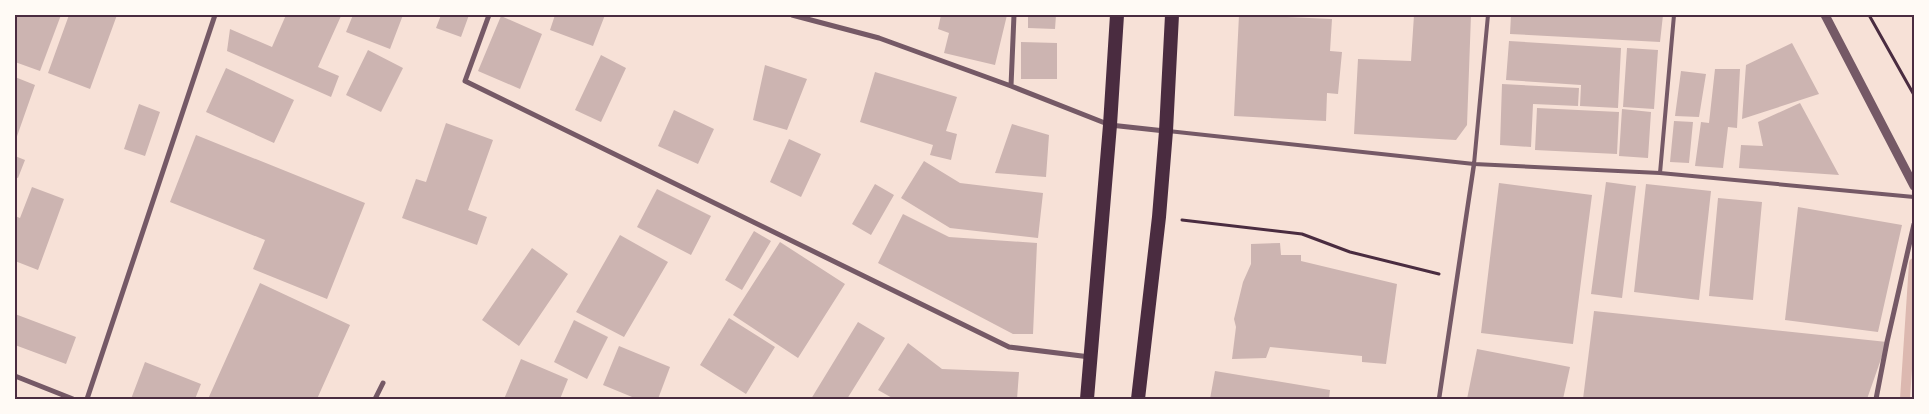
<svg xmlns="http://www.w3.org/2000/svg" width="1929" height="414" font-family="'Roboto Condensed',sans-serif">
<rect width="100%" height="100%" fill="#f7e1d7"/>
<g fill="none" stroke-linecap="round" stroke-linejoin="round">
<path stroke="#dcb8b0" stroke-width="10" d="M1905,399L1914,263"/>
</g>
<path fill="#ccb4b1" d="M15,15H61L40,71L15,62Z
M69,15H117L90,89L48,73Z
M286,15L341,16L318,67L339,76L331,97L227,51L230,29L272,47Z
M353,15H403L390,49L346,32Z
M441,15H469L461,37L436,28Z
M555,15H605L593,46L550,30Z
M941,15H1007L995,65L944,53L949,33L938,29Z
M1028,15H1056L1055,29L1028,28Z
M1239,15L1332,19L1330,51L1342,52L1338,94L1327,93L1326,121L1234,116Z
M1414,15H1471L1467,125L1456,140L1354,134L1358,59L1411,61Z
M1511,15H1663L1660,42L1510,34Z
M501,16L542,34L520,89L478,71Z
M1509,41L1621,48L1618,108L1580,106L1581,85L1506,80Z
M1021,42L1057,43V79H1021Z
M1792,43L1819,94L1742,119L1746,65Z
M1627,48L1658,50L1654,109L1623,107Z
M368,50L403,68L381,112L346,95Z
M601,55L626,68L601,122L575,110Z
M765,65L807,79L787,130L753,120Z
M226,68L294,100L274,143L206,112Z
M1715,69H1740L1737,128L1728,127L1723,168L1695,166L1701,122L1709,123Z
M1681,71L1706,74L1699,117L1675,116Z
M875,72L957,97L946,131L957,134L951,160L930,155L933,145L860,122Z
M15,77L35,85L15,142Z
M1502,84L1579,88L1578,106L1533,104L1531,147L1500,145Z
M1800,103L1839,175L1739,168L1741,145L1763,146L1758,122Z
M139,104L160,112L145,156L124,149Z
M1537,108L1619,112L1617,154L1535,150Z
M1622,109L1651,112L1648,158L1619,156Z
M674,110L714,129L698,164L658,146Z
M1674,121L1693,122L1689,163L1670,162Z
M446,123L493,140L468,210L487,217L477,245L402,218L416,179L426,182Z
M1012,124L1049,135L1046,177L995,173Z
M196,135L365,203L327,299L253,269L265,240L170,202Z
M789,139L821,154L801,197L770,182Z
M15,156L25,160L18,178L15,177Z
M924,161L960,183L1043,193L1038,238L950,228L901,198Z
M1606,182L1636,186L1622,298L1591,294Z
M1499,183L1592,195L1573,344L1481,333Z
M875,184L894,195L871,235L852,224Z
M1646,184L1711,191L1699,300L1634,292Z
M32,187L64,199L38,270L15,261V216L20,218Z
M657,189L711,216L691,255L637,227Z
M1718,198L1762,202L1753,300L1709,296Z
M1798,207L1902,225L1878,332L1785,320Z
M903,214L949,237L1037,243L1033,334H1013L878,263Z
M754,231L771,241L742,290L725,280Z
M620,235L668,262L624,337L576,312Z
M780,242L845,284L798,358L733,315Z
M1280,243L1281,255H1301V261L1397,284L1386,364L1362,362V356L1270,347L1266,358L1232,359L1236,327L1234,319L1243,282L1251,264V244Z
M532,248L568,274L519,346L482,320Z
M260,283L350,325L317,399H208Z
M1594,311L1887,342L1867,399H1583Z
M15,314L76,337L66,364L15,345Z
M729,318L775,347L746,394L700,365Z
M574,320L608,337L587,379L554,362Z
M858,322L885,338L847,399H811Z
M908,343L942,369L1019,372L1017,399H894L878,390Z
M619,346L670,367L658,399H637L603,385Z
M1477,349L1570,367L1563,399H1467Z
M521,359L568,379L560,399H504Z
M145,362L201,384L195,399H131Z
M1215,371L1330,390L1329,399H1210Z"/>
<g fill="none" stroke-linecap="round" stroke-linejoin="round">
<path stroke="#4a2c40" stroke-width="3" d="M1869,15L1914,95
M1182,220L1302,234L1350,252L1439,274"/>
<path stroke="#755966" stroke-width="4" d="M1168,131L1474,164L1660,173L1914,197
M1474,164L1488,15
M1660,173L1674,15"/>
<path stroke="#755966" stroke-width="4.5" d="M1439,399L1474,164"/>
<path stroke="#755966" stroke-width="5" d="M489,15L465,81L1009,347L1090,357
M792,15L879,38L1011,86L1110,125L1165,131
M1011,86L1014,15
M15,376L73,399
M87,399L215,15
M375,399L383,383
M1876,399L1887,342L1914,224"/>
<path stroke="#755966" stroke-width="9" d="M1825,15L1914,186"/>
<path stroke="#4a2c40" stroke-width="14" d="M1087,399L1110,125L1117,15
M1138,399L1159,217L1166,131L1172,15"/>
</g>
<rect width="1929" height="414" fill="none" stroke="#fffaf5" stroke-width="32"/>
<rect x="16" y="16" width="1897" height="382" fill="none" stroke="#4a2c40" stroke-width="2"/>
</svg>
